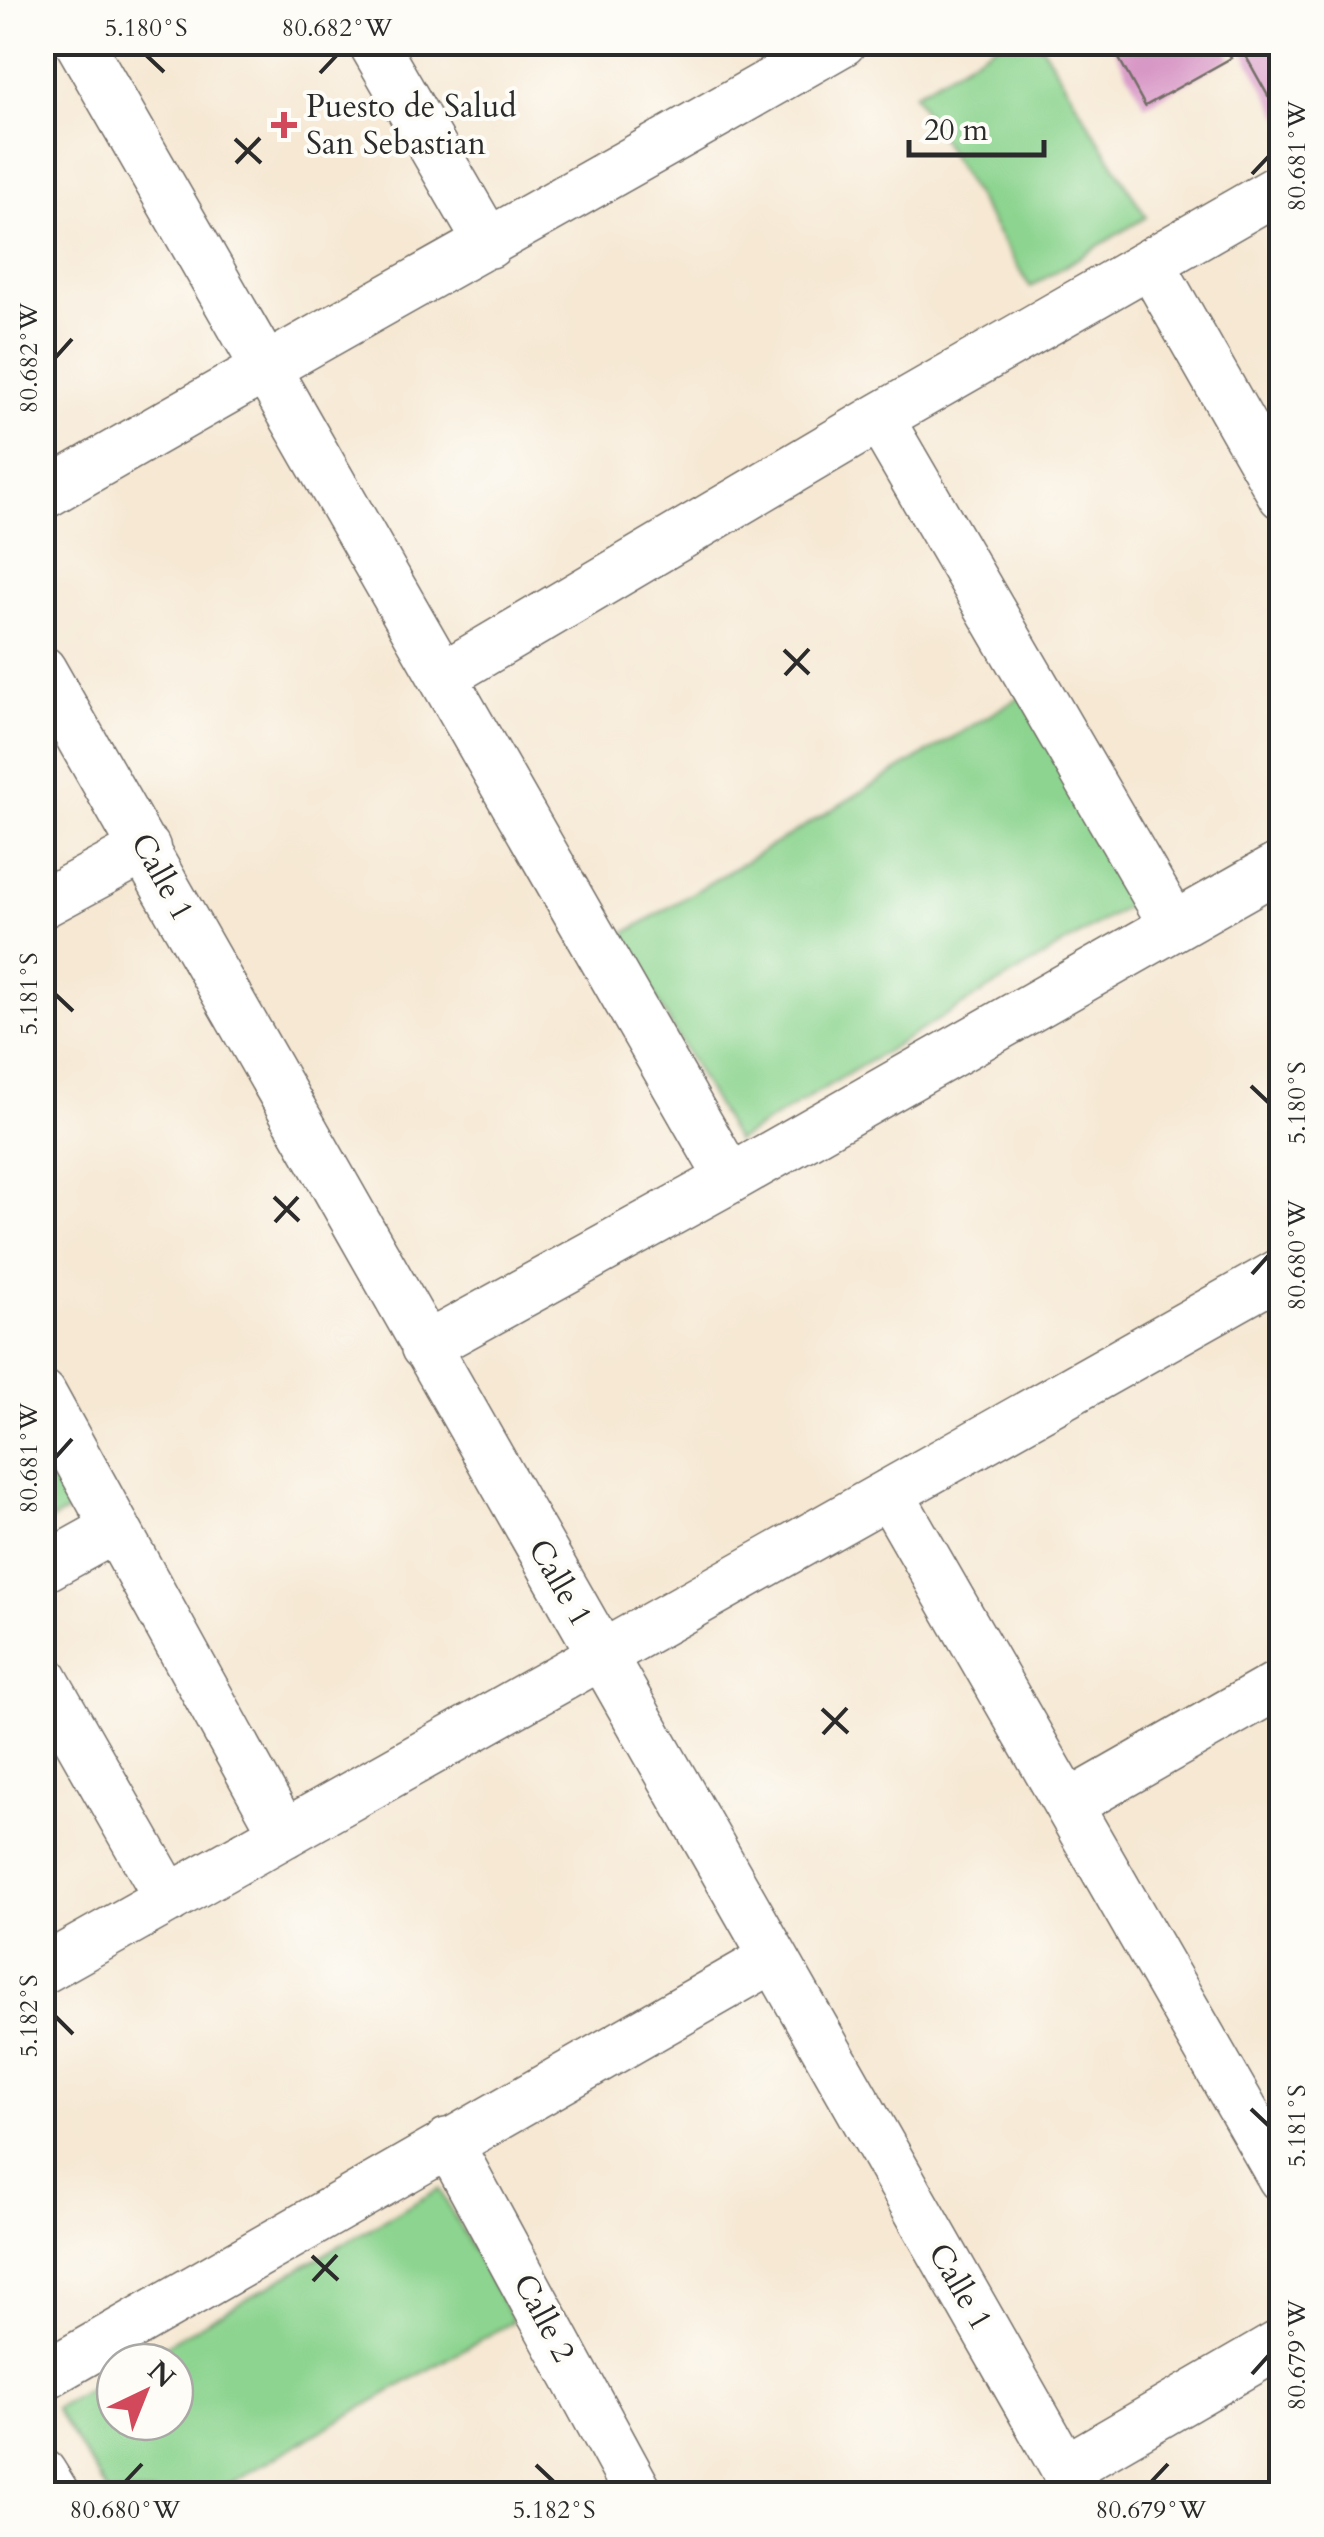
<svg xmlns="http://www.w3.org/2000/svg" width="1324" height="2537" font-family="Cardo,serif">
<rect width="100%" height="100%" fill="#fdfcf7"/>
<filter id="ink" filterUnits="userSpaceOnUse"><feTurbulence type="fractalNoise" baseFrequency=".01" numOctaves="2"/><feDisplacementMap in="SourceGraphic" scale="20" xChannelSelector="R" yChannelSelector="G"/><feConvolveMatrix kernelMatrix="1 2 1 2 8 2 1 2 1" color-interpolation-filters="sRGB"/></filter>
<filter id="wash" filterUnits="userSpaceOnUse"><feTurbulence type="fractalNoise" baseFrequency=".0048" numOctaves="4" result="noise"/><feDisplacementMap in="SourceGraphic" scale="40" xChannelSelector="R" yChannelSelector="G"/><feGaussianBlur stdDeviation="2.25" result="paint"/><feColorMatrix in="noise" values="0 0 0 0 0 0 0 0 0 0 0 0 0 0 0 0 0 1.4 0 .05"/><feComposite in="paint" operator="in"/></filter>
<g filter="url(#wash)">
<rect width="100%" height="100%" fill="#f6e8d3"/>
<path fill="#8cd48f" stroke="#5c805d" stroke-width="2.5" d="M1001,42L1040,43L1146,217L1030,287L914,94Z
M1022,696L1136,901L736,1141L621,936Z
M42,1439L79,1505L43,1525L42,1524Z
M439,2189L513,2321L211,2494H109L55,2408L115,2374V2422H175V2362H136Z"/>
<g id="blocks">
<path fill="#d897c6" d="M1110,42H1222L1231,58L1145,106Z
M1238,42H1282V121Z"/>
</g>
</g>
<g filter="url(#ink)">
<use href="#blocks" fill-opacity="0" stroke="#726d66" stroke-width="2.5"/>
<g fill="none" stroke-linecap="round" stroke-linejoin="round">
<defs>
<path id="street" d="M79,42L730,1179
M372,42L489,244
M1150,263L1282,495
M879,418L1174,926
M42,496C307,342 576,195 842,42
M42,670L1079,2494
M443,676L879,418L1282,187
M42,904L146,848
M425,1347L730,1179L1282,865
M42,1394L284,1834
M889,1493L1282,2178
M42,1569L116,1528
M42,1676L169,1899
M1068,1805L1282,1683
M42,1970L1282,1272
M448,2142L639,2494
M42,2377L772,1959
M1065,2469L1282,2343
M42,2473L55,2494"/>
</defs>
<use href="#street" stroke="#726d66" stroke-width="51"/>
<use href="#street" stroke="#fff" stroke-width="48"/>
</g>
</g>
<path fill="none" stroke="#2b2b2b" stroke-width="4" d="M146,55L164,72M320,73L337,55M235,139L261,163M236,163L260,138M1252,174L1269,156M55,358L72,339M784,650L809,674M785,675L809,649M55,994L73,1011M1251,1086L1269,1103M274,1197L299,1221M275,1222L298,1197M1252,1274L1269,1255M55,1458L72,1439M822,1709L848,1733M823,1734L847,1708M55,2016L73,2034M1251,2109L1269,2126M312,2256L338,2280M313,2281L337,2255M1252,2374L1269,2355M536,2465L554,2482M125,2482L142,2464M1151,2482L1168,2464"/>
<path fill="#d1495b" stroke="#fdfcf7" stroke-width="4" d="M279 110h10v10h10v10h-10v10h-10v-10h-10v-10h10z"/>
<g text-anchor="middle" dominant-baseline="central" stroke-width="8" stroke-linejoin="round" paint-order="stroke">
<g font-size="32" fill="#2b2b2b" stroke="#fdfcf7" text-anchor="start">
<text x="306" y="107">Puesto de Salud<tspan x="306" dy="37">San Sebastian</tspan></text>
</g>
<g font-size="32" fill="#2b2b2b" stroke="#fdfcf7">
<text transform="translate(162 877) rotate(61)">Calle 1</text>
<text transform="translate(560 1583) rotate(60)">Calle 1</text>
<text transform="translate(960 2287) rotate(60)">Calle 1</text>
<text transform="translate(544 2318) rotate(62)">Calle 2</text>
</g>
</g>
<rect width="1324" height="2537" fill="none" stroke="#fdfcf7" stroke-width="110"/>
<g transform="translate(145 2392) rotate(43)"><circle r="48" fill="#fdfcf7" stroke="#a9a8a5" stroke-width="2.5"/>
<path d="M0-8L18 38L0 25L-18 38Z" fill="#d1495b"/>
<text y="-15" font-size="28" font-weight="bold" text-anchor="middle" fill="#2b2b2b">N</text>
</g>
<path d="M909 140v15h135v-15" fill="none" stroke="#2b2b2b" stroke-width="5"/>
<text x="924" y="140" font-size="30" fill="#2b2b2b" stroke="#fdfcf7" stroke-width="8" paint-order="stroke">20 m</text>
<rect x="55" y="55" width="1214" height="2427" fill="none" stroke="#2b2b2b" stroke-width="4"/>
<g font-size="25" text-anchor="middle" fill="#2b2b2b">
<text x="146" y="36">5.180°S</text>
<text x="337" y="36">80.682°W</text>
<text transform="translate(1296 156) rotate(-90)" y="9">80.681°W</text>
<text transform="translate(28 358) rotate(-90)" y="9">80.682°W</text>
<text transform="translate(28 994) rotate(-90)" y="9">5.181°S</text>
<text transform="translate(1296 1103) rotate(-90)" y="9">5.180°S</text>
<text transform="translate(1296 1255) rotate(-90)" y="9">80.680°W</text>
<text transform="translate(28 1458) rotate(-90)" y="9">80.681°W</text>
<text transform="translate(28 2016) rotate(-90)" y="9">5.182°S</text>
<text transform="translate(1296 2126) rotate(-90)" y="9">5.181°S</text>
<text transform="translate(1296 2355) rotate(-90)" y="9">80.679°W</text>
<text x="125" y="2518">80.680°W</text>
<text x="554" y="2518">5.182°S</text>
<text x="1151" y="2518">80.679°W</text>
</g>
</svg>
